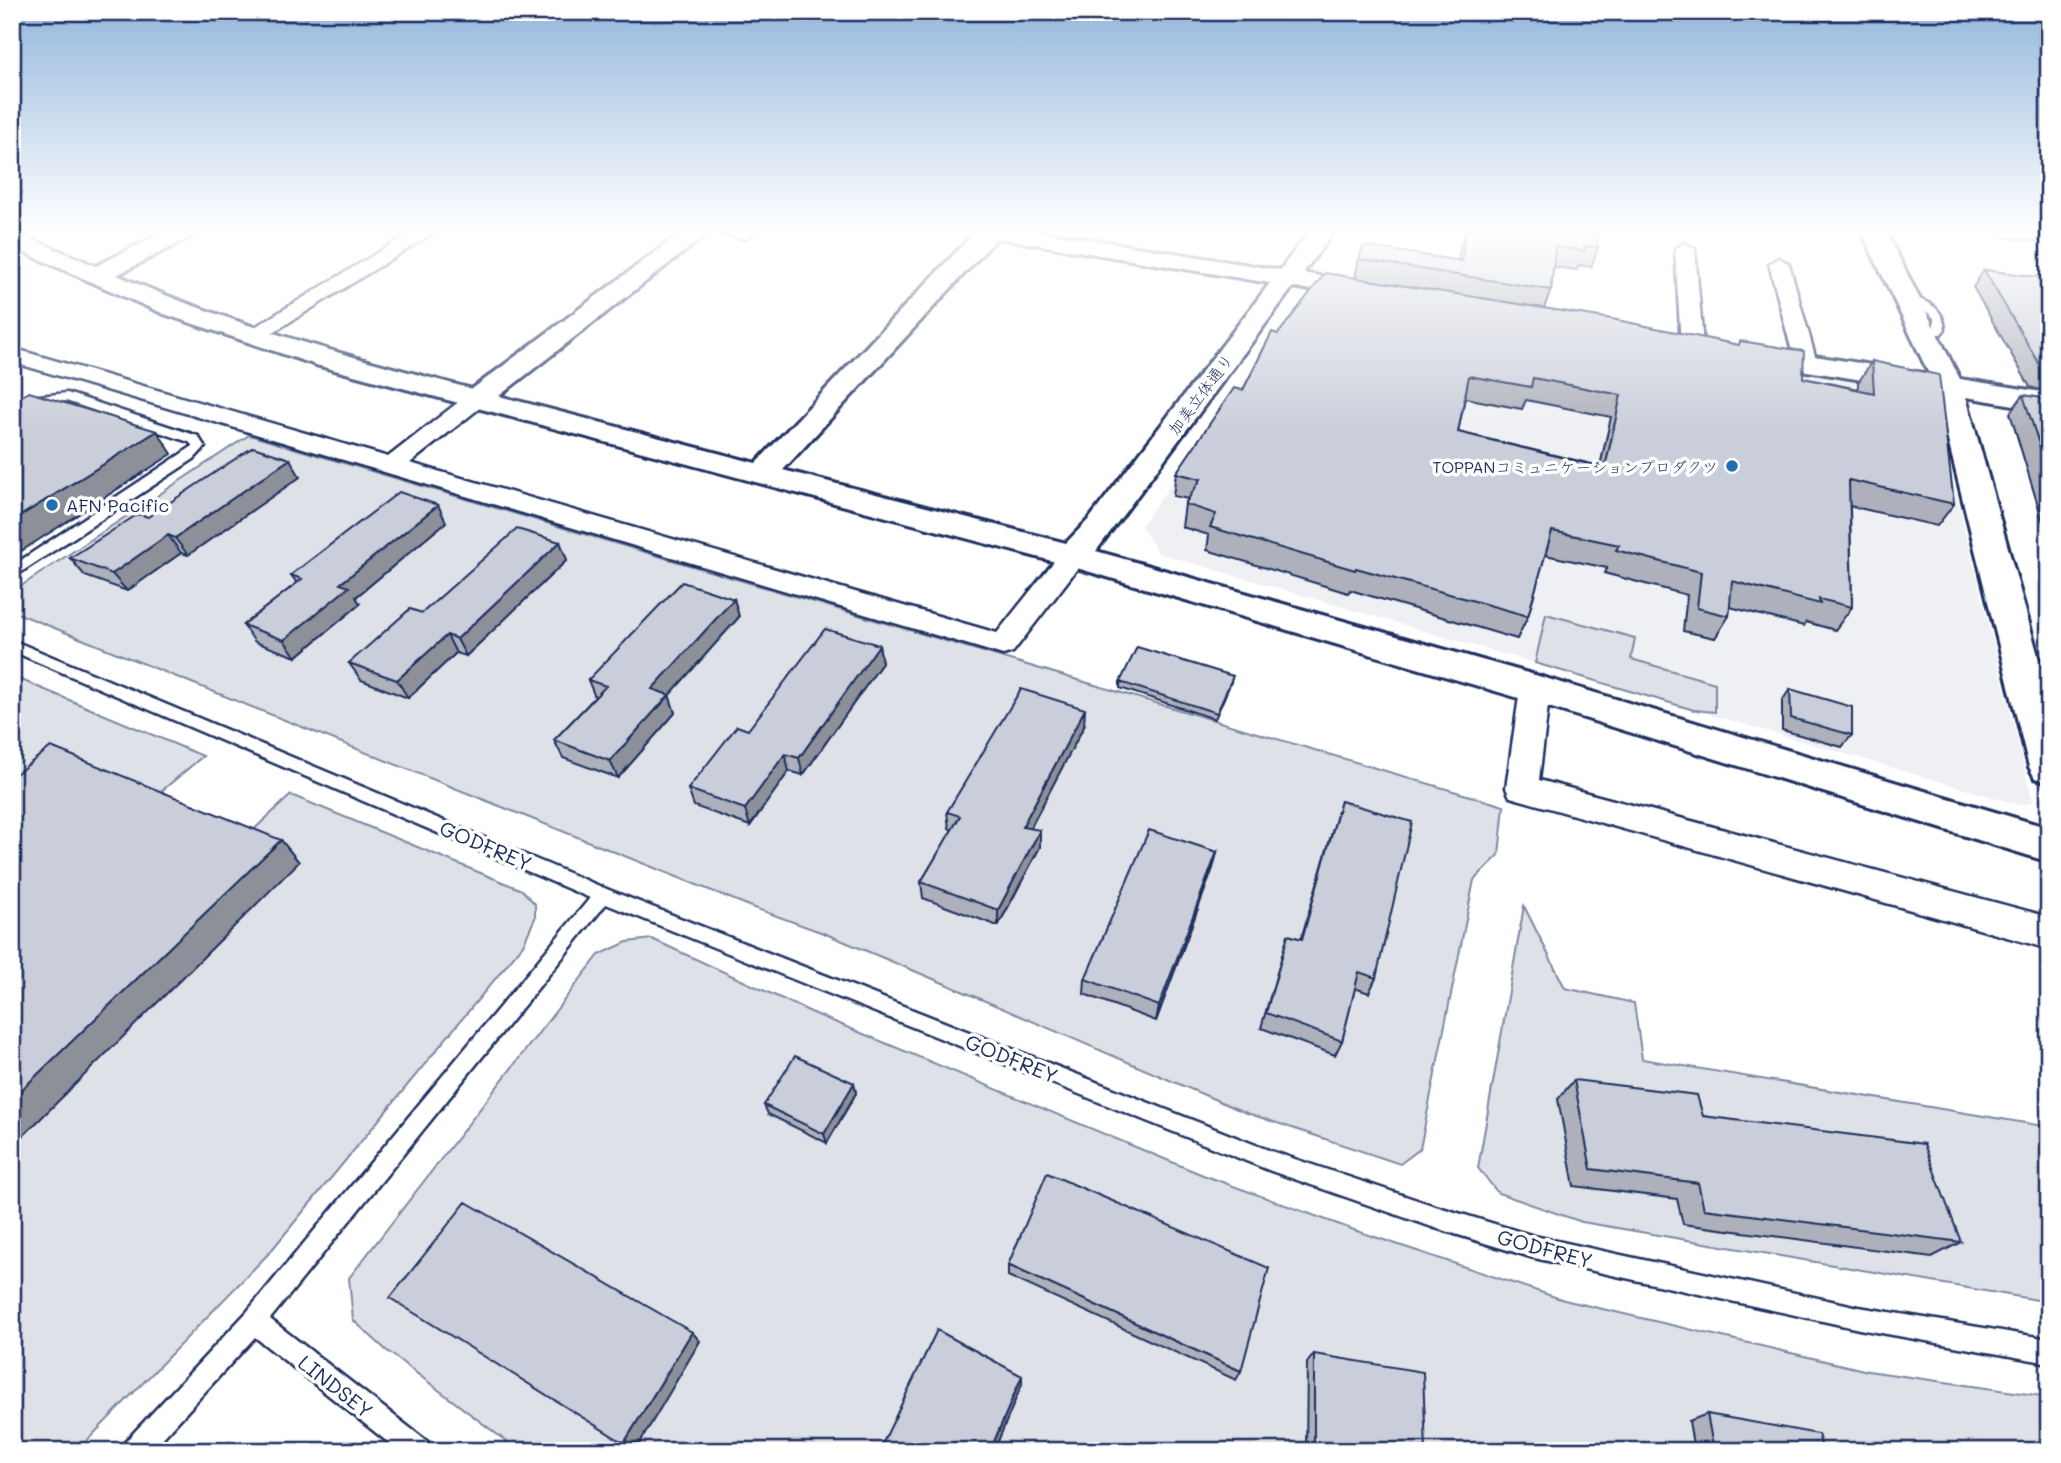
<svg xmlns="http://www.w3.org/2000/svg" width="2061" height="1463" font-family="Mali,'Klee One',sans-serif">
<rect width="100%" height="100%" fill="#fff"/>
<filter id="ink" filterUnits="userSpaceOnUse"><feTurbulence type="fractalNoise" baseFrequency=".0143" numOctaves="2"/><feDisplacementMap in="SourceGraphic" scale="14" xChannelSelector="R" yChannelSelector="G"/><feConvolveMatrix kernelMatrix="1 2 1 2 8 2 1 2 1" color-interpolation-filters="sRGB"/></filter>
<g filter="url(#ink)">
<path fill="#eff0f4" d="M1317,291L1921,389L1931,394L2033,802L2020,805L1158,553L1141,526L1308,293Z"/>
<path fill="#dee1e7" stroke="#7c88a2" stroke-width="2" d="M249,435L1504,806L1499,855L1474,880L1420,1149L1400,1164L1244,1112L955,988L826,934L752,907L12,611V592Z
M1546,614L1635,638L1631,659L1715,683V712L1694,710L1535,663Z
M12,676L203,756L12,917Z
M291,795L522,890L535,904V918L523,945L270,1252L77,1451H12V1026L249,834Z
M1524,906L1565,988L1634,1003L1642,1059L2049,1127V1302L1582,1222L1498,1193L1478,1168Z
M652,939L813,1013L1203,1175L1354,1230L1564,1300L1868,1371L2049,1397V1451H519L386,1350L353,1320L349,1278L599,955L627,942Z"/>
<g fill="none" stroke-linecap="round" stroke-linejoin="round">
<defs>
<path id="service" d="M701,230L743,233L747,230H758L745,239Z
M1906,296C1926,300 1943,306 1945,329L1941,334L1918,333V329H1934V318L1918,304L1902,301V297Z
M67,393L198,436L205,447L194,459L12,578V566L193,446L189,442L66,401L32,404L12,410V403L30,397Z
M12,640L609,890L1271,1151L1432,1205L1534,1236L1859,1307L2049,1339V1363L1859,1329L1534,1258L1432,1227L1271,1171L606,904L270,1319L428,1442L431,1451H399L255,1337L151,1451H122L125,1442L246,1313L590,898L12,651Z"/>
<path id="minor" d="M415,230H438L259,341H243L240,336Z
M1996,230H2049V241L2005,236Z
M1685,243L1695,249L1703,345L1692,352L1681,345L1675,249Z
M1779,258L1789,264L1817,363L1814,368L1806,370L1795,363L1769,264Z
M12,348L388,457L470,393H486L490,398L486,403L410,463L997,633L1063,550L1073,547L1083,550L1087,556L1013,652L1003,655L12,362Z
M1535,678L1546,681L1550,689L1539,780L2049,917V949L1510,797L1506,788L1520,689L1524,681Z"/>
<path id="tertiary" d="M168,230H198L194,235L117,275C231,325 351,357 472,389L685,230H712L499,396L756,463L977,230H1031L1280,270L1311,230H1335L1303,273L1376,286L1380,291L1376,296L1367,299L1293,287L1096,551L1535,675L2049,828V862L1529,701L1063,564L316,365L164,314L12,247V231L96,266ZM997,238L1270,283L1090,518L1066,543L783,470Z
M1861,230H1885L1960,379L2049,393V411L1966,397L2049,695V782L2035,778L2029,767L1936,392L1751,362L1741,360L1737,354L1741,348L1751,346L1929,374Z"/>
</defs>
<use href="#service" stroke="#1b2f5e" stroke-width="5"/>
<use href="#minor" stroke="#1b2f5e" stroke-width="5"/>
<use href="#tertiary" stroke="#1b2f5e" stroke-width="6"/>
<use href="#service" fill="#fff" fill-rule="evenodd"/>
<use href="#minor" fill="#fff" fill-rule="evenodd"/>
<use href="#tertiary" fill="#fff" fill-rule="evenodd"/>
</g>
<path fill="#aeb1bb" stroke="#1b2f5e" stroke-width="2" fill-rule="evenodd" d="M1465,230H1597L1598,248L1591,267L1579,265L1577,270L1553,267L1551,290L1544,308L1803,378L1858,389V383L1872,361L1954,504L1937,526L1850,506L1852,607L1835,630L1806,622L1804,626L1730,607L1729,616L1715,638L1683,631L1687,595L1604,573L1607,568L1545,555L1528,616L1517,639L1350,590L1348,593L1207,550L1209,535L1182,527L1185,504L1188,499L1173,496L1176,473L1243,390L1278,334L1355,278L1359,259L1458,261L1460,249ZM1465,398L1522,409L1526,400L1611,417L1600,466L1458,432Z
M1984,270L2049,279V392L2030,387L1973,287Z
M2023,395L2049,399V542L2010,413Z
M300,477L188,555L181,553L127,591L85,576L70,558L148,517Z
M446,522L356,597L360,604L296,657L255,642L243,625L297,583L291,575Z
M560,542L567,560L466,656L456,653L408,698L361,680L349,663L422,613Z
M734,599L739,617L669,695L675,713L618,778L563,758L554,740L595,697L588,680Z
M879,645L882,663L803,775L789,771L750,826L694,806L688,789Z
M1120,682H1231L1215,719L1120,688Z
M1790,689L1852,735L1842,747L1782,730V701Z
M1084,726L1030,828L1040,847L998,926L923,898L921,882L952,830L949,828L947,812Z
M1341,801L1376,978L1369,993L1355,988L1342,1041L1335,1055L1261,1028L1288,935L1301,939Z
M1217,852L1213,868L1156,1021L1084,994L1085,979Z
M1574,1080L1703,1116L1961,1242L1932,1257L1683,1224L1677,1199L1574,1186L1558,1099Z
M854,1083L856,1093L827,1143L768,1114L764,1105Z
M1008,1265L1241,1371L1236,1380L1008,1276Z
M1314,1354L1426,1451H1306L1307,1363Z
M1707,1414L1823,1451H1694L1689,1421Z"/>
<path fill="#8d9099" stroke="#1b2f5e" stroke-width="2" d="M157,431L172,454L12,557V521Z
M290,459L300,477L188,555L175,538Z
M438,505L446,522L356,597L360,604L296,657L284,640L340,584Z
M168,535L181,553L127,591L112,574Z
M560,542L567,560L466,656L457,639Z
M734,599L739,617L659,707L652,689Z
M447,635L456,653L408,698L397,680Z
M879,645L882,663L803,775L799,758Z
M669,695L675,713L618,778L610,761Z
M1085,709L1084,726L1022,844V827Z
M785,754L789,771L750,826L745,809Z
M1040,830V847L998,926V910Z
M281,840L299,862L12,1147V1099Z
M1217,852L1213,868L1156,1021L1159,1006Z
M854,1083L856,1093L827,1143L824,1134Z
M692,1332L700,1341L635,1451L624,1443Z
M1022,1376V1384L994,1451H990Z"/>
<path fill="#caceda" stroke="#1b2f5e" stroke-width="2" fill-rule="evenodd" d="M1465,230L1472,231V230H1597L1598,248L1584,246L1585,251L1555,247L1551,290L1359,259L1363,246L1462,261Z
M1984,270L2048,278L2049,279V371L2043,370Z
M1325,273L1612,319L1739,345L1740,341L1804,351L1803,378L1874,393L1872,361L1939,375L1954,504L1849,480L1852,607L1819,599L1820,604L1732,581L1729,616L1697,608L1701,572L1616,550L1619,545L1552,531L1528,616L1356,568L1355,570L1210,527L1216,514L1185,504L1201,479L1176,473L1234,388L1243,390L1272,332L1278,334ZM1469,376L1531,387L1533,378L1621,395L1605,468L1458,432Z
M29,392L157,431L12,521V401Z
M2023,395L2049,399V474Z
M253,447L290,459L175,538L168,535L112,574L70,558L138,514L148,517Z
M399,492L438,505L340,584L349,587L284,640L243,625L302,579L291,575Z
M517,529L560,542L457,639L447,635L397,680L349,663L410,609L422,613Z
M682,582L734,599L652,689L669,695L610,761L554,740L606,686L588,680Z
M825,629L879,645L799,758L785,754L745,809L688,789L737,726L748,730Z
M1137,647L1233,676L1217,713L1120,682Z
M1021,689L1085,709L1022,827L1040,830L998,910L921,882L960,816L947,812Z
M1790,689L1852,707V735L1791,718Z
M51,747L281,840L12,1099V777Z
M1341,801L1412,822L1376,978L1359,972L1342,1041L1266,1013L1288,935L1302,939Z
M1149,830L1217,852L1159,1006L1085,979Z
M795,1056L854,1083L824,1134L764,1105Z
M1574,1080L1697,1095L1703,1116L1924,1144L1961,1242L1704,1209L1698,1183L1591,1169Z
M1047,1173L1269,1268L1241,1371L1008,1265Z
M466,1202L692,1332L624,1443L390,1298Z
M937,1330L1022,1376L990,1451H879Z
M1314,1354L1423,1372L1426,1451H1314Z
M1707,1414L1818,1434L1823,1451H1714Z"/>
</g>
<linearGradient id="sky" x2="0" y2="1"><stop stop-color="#93b7dc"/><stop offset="0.53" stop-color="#fff"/><stop offset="1" stop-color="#fff" stop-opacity="0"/></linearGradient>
<rect width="2061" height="435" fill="url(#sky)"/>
<g fill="#1f6fb2" stroke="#fff" stroke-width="2.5">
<circle cx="1732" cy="466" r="7"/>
<circle cx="52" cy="505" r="7"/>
</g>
<g text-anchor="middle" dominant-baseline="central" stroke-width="7" stroke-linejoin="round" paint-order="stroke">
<g font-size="16" fill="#1b2f5e" stroke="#fff">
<text transform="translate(1200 394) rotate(-53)">加美立体通り</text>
</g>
<g font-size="16" fill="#1b2f5e" stroke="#fff" text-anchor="end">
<text x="1718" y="466">TOPPANコミュニケーションプロダクツ</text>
</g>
<g font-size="18" fill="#1b2f5e" stroke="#fff" text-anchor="start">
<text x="66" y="505">AFN Pacific</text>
</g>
<g font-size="21" fill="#1b2f5e" stroke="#fff">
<text transform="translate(486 845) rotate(23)">GODFREY</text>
<text transform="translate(1012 1058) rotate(22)">GODFREY</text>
<text transform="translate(1545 1248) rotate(15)">GODFREY</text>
<text transform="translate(336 1386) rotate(38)">LINDSEY</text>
</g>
</g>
<rect width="2061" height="1463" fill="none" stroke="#fff" stroke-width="42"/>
<rect x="21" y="21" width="2019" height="1421" fill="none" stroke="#1b2f5e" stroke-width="2.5" filter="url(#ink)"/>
</svg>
